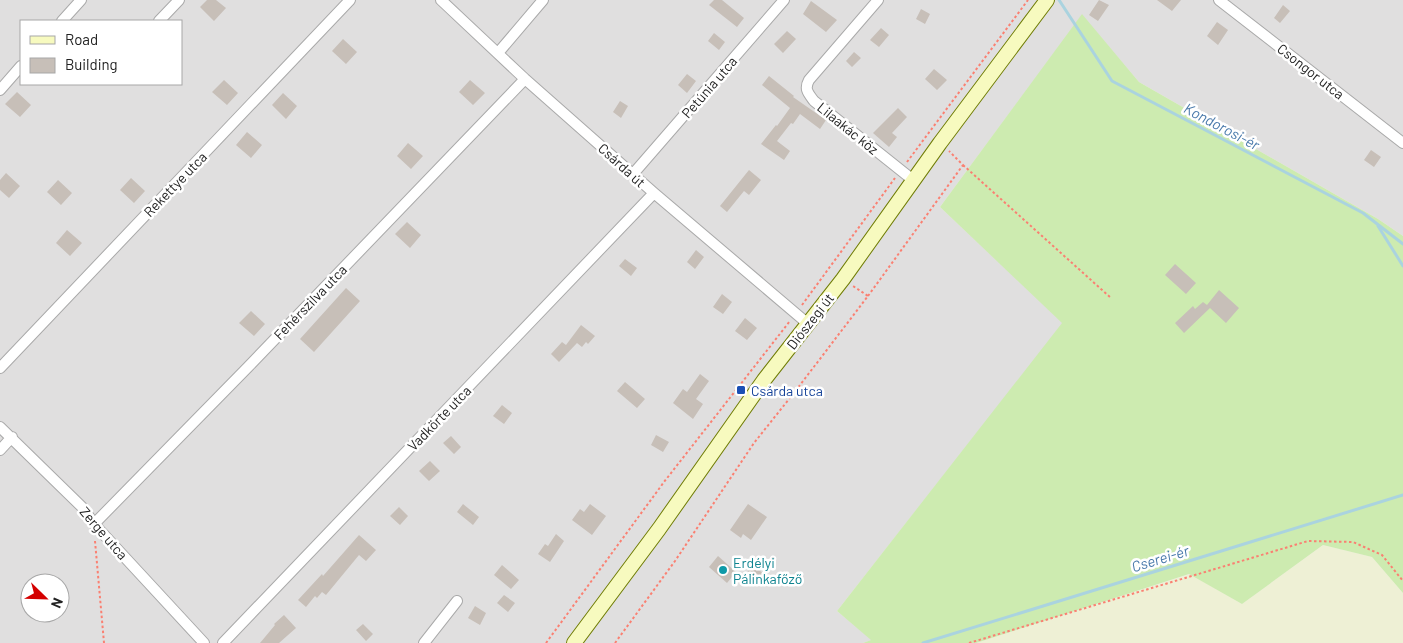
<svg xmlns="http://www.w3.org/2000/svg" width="1403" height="643" font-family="Barlow,sans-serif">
<rect width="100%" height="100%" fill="#f2efe9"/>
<path fill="#e0dfdf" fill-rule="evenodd" d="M0,0H1403V236L1378,219L1139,82L1082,15L940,207L1063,323L837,611L872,640L863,643H0ZM21,21H181V84H21ZM30,583H60V613H30Z"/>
<path fill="#eef0d5" d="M1323,545L1372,557L1403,593V643H976L1190,574L1242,604Z"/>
<path fill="#cdebb0" d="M1082,14L1139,82L1378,219L1403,236V593L1372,557L1323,545L1242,604L1189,574L976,643H863L871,640L837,611L1062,323L940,207Z"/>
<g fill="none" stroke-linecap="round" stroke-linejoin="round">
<path stroke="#aad3df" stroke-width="3" d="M1059,0L1112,81L1363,213L1403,244
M1378,226L1403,266
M923,643L1403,495"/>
</g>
<path fill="#c7bfb8" d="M207,0H216L226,8L214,21L200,7Z
M714,0H722L744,18L737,27L709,5Z
M1099,0L1109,5L1098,21L1089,15Z
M1157,0H1181L1172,11Z
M811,1L837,20L826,32L803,14Z
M1283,5L1290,11L1280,23L1274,18Z
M921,9L930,14L925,24L916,19Z
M1217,22L1228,30L1218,45L1207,36Z
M881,28L889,35L879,47L870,40Z
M787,31L796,39L783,53L774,44Z
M714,33L725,42L719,50L708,41Z
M343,39L357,52L346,64L332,51Z
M854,52L861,58L852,67L846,61Z
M934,69L947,80L937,90L925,79Z
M687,74L696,81L687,93L678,85Z
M769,76L794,96L793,97L826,120L820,129L800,114L793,124L791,123L777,141L790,151L784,160L761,144L776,125L777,126L790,108L762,85Z
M224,80L238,93L227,105L212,92Z
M470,80L485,93L473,105L459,92Z
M17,92L31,105L20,117L5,104Z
M283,93L297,106L286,119L272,105Z
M620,101L628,106L621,118L613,112Z
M898,108L907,117L892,133L897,137L889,147L873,133Z
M247,132L262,145L251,158L236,145Z
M408,143L423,156L411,169L397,156Z
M1371,150L1381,157L1374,167L1364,160Z
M749,170L761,180L749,195L744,191L727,212L720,206Z
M6,173L20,186L9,198L0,190V180Z
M131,178L145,191L134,203L120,190Z
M58,180L72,193L61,205L47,192Z
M407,222L421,235L410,248L395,234Z
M67,230L82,243L70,256L56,243Z
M696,250L704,257L695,269L687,262Z
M625,259L637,268L631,276L619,266Z
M1175,264L1196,283L1186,294L1165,275Z
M346,288L360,301L314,352L300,339Z
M1219,290L1239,308L1226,323L1210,308L1184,333L1175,323L1193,306L1195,309L1203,302L1207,305Z
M722,294L732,302L723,314L713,307Z
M251,311L265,324L254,336L239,323Z
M745,318L757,328L747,340L735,331Z
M581,325L595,336L588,344L586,342L582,347L577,343L559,362L551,354L562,342L566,345Z
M700,374L709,381L696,399L703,404L693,419L673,403L683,389L687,392Z
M625,382L645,399L637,408L617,391Z
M502,405L512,413L504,424L493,416Z
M656,435L669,442L663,452L651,445Z
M451,436L461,447L454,454L443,443Z
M430,461L440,471L429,481L419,471Z
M463,504L479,517L473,525L457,512Z
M590,504L606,516L592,535L572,520L580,509L584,512Z
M748,504L767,517L751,540L743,534L741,538L730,530Z
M399,507L408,516L400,525L390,516Z
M556,534L564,541L550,562L538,554L545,544L548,546Z
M359,535L376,550L366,561L359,555L326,595L322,592L317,598L315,596L306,607L298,600L322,574L323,576Z
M718,556L736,572L727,583L709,567Z
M502,565L519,580L511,589L494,575Z
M751,566L767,575L762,584L746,575Z
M504,595L515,603L508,612L497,603Z
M475,606L486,613L480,625L468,618Z
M284,615L296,628L279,643H260L275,625L274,624Z
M363,624L373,634L366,641L356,630Z"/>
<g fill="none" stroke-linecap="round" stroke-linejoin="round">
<defs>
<path id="street" d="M441,0L525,79L654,193L807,323
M878,0L809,80C804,89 808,93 814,101L913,180
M1219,0L1403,143
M62,21L81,0
M159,21L179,0
M498,53L543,0
M0,90L21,66
M633,174L784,0
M0,368L350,0
M0,427L83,508L94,524L204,643
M0,450L12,437
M94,524L248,367L525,79
M223,643L654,193
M424,643L457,601"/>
<path id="secondary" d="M574,643L659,529L764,380L843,279L940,143L1047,0"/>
</defs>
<use href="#street" stroke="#a9a9a9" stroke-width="12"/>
<use href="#secondary" stroke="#707d05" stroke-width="16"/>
<path stroke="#fa8072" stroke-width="2" stroke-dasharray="2.5 2.5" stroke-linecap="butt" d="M907,162L1028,0
M963,165L1111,298
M868,296L963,165L949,151
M802,305L895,178
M95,541L104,643
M546,643L664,482L790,321
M615,643L675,561L754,443L797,389L868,296L853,286
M969,643L1308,541L1353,542L1382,555L1403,581"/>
<use href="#street" stroke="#fff" stroke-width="10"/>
<use href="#secondary" stroke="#f7fabf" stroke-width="14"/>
</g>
<rect fill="#1a4fb4" stroke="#fff" stroke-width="2" x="736" y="385" width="10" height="10" rx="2.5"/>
<circle fill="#0f9aa8" stroke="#fff" stroke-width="2" cx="723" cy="570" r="5"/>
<g text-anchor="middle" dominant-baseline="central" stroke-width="5" stroke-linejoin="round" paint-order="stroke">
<g font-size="14" fill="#222" stroke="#fff">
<text transform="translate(1311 71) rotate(38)">Csongor utca</text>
<text transform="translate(709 87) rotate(-49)">Petúnia utca</text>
<text transform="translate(848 128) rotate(39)">Lilaakác köz</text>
<text transform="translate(622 165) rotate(42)">Csárda út</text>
<text transform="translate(175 184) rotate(-46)">Rekettye utca</text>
<text transform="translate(310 302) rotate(-46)">Fehérszilva utca</text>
<text transform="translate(810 321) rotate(-52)">Diószegi út</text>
<text transform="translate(439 418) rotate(-46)">Vadkörte utca</text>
<text transform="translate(104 533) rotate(49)">Zerge utca</text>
</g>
<g font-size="14" fill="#164399" stroke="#fff" text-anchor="start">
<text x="751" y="390">Csárda utca</text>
</g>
<g font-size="14" fill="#0d838f" stroke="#fff" text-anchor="start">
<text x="733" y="562">Erdélyi<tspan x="733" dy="16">Pálinkafőző</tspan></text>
</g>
<g font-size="15" font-style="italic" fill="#4a7aab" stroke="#fff">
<text transform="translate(1222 126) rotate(28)">Kondorosi-ér</text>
<text transform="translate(1160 558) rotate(-17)">Cserei-ér</text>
</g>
</g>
<rect x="20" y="20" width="162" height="65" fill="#ffffff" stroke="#a7a7a7"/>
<rect x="30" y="36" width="25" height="8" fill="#f7fabf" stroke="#a7a7a7"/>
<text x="65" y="45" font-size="15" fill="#222222">Road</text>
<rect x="30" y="58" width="25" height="15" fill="#c7bfb8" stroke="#a7a7a7"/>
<text x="65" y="70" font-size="15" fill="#222222">Building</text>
<g transform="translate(45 598) rotate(113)"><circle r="24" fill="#ffffff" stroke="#a7a7a7"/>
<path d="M0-4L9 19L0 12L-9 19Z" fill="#d40000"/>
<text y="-8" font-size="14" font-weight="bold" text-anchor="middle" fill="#222222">N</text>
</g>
</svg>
